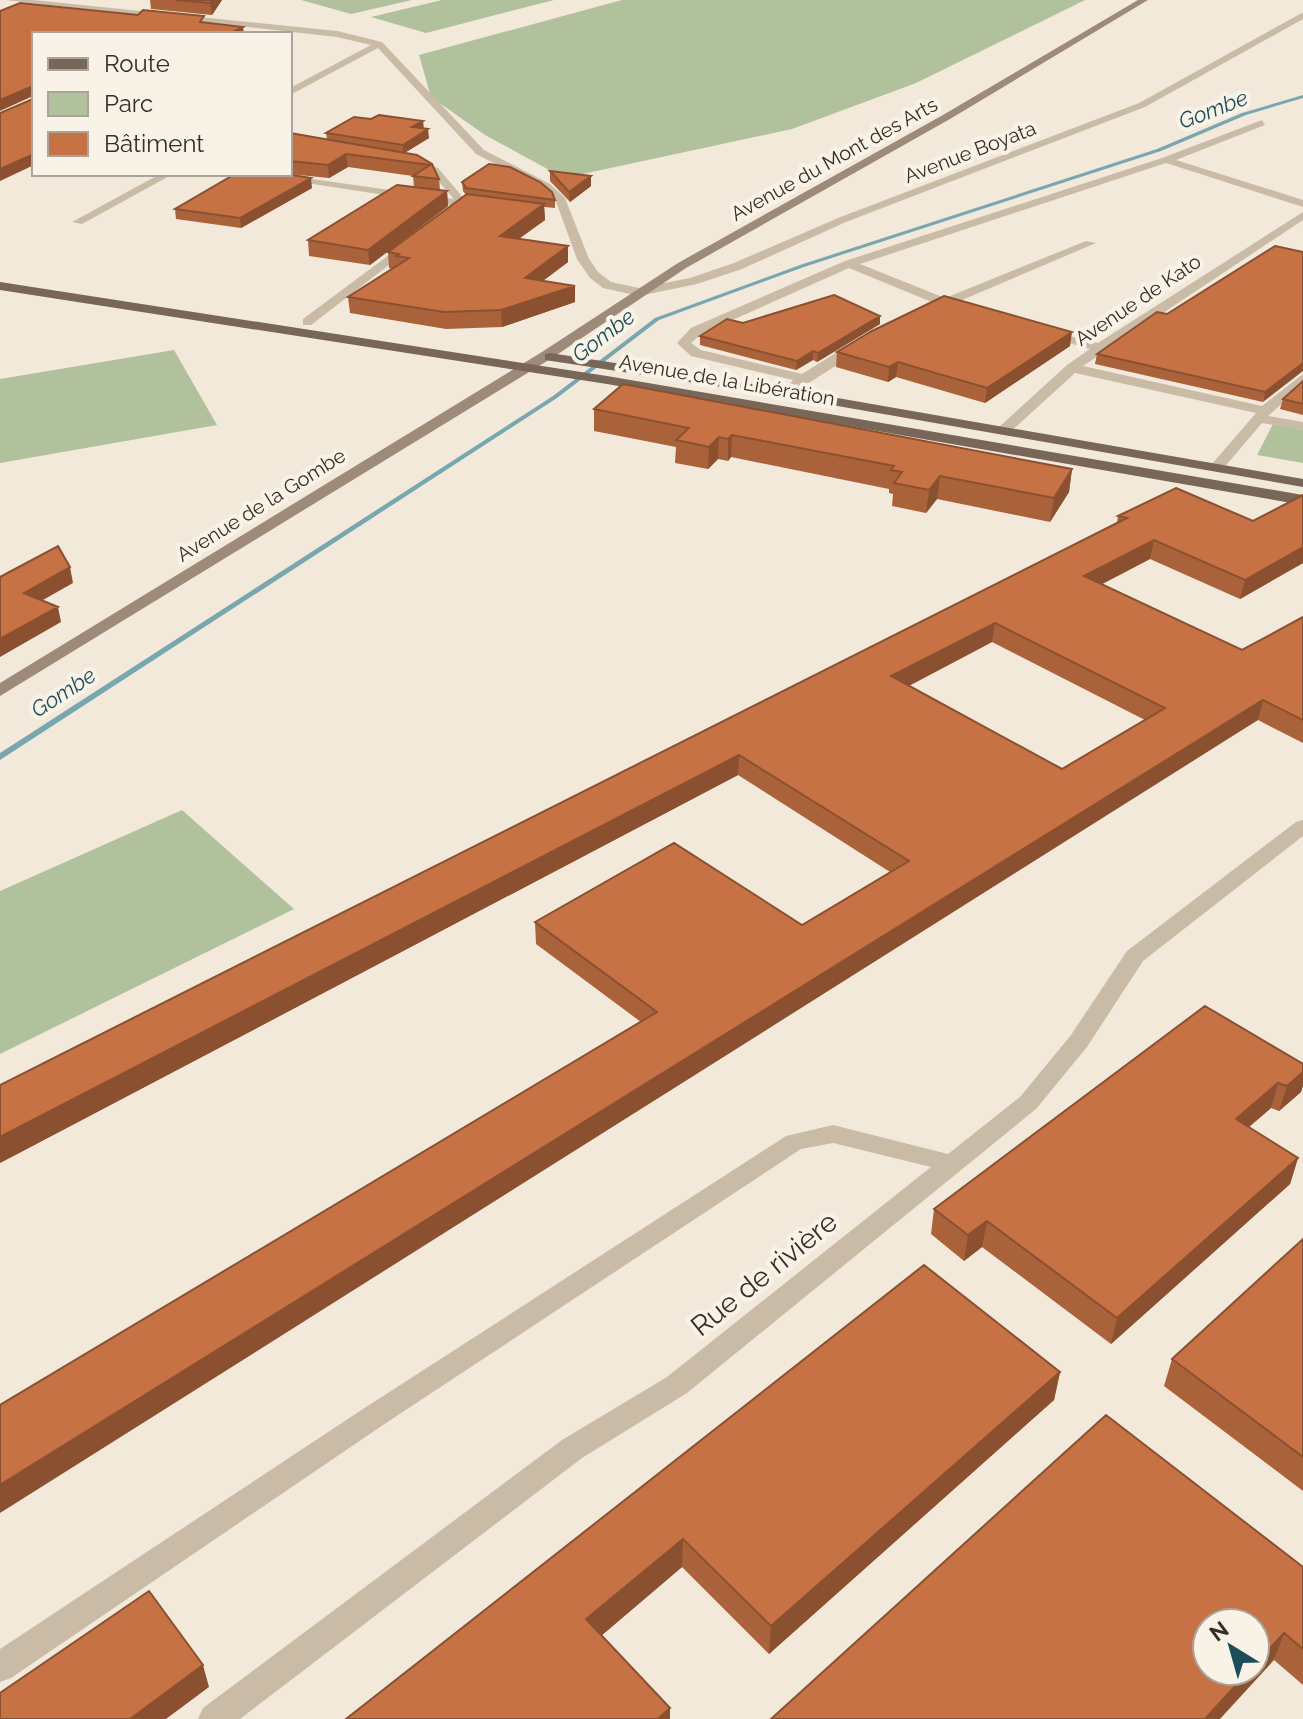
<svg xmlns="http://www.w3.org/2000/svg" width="1303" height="1719" font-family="Raleway,sans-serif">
<rect width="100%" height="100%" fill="#f2e9db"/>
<path fill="#b0c19b" d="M301,0H412L351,14Z
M442,0H554L426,33L371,17Z
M622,0H1085L916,83L792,129L564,178L485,135L431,97L419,55Z
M174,350L217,425L0,463V379Z
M1273,424L1303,430V463L1257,455Z
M182,810L294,909L0,1054V891Z"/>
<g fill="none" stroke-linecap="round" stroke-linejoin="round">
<path fill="#79a7af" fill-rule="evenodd" d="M1303,95V98L1246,115L1161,151L804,267L659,320L557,398L0,760V753L553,396L655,318L800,265L1157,149L1242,113Z"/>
<path fill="#cabba7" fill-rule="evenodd" d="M5,0H33L337,31L382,42L484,150L550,184L565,198L589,259L598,272L611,282L639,288L690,278L734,263L838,218L1139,103L1300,14L1303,13V19L1145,107L846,222L742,269L697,284L639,296L603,288L590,278L577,259L555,199L542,188L476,154L378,48L290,95V88L371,45L337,37Z
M1262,120L1265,125L1176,160L1303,200V207L1166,163L860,264L945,298L1086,241L1096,243L955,303L954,308L923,313V307L934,303L849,268L701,334L691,343L701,350L802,374L855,341H865V347L801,388H791L789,385L793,380L691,356L677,343L691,328L845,261L1162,158Z
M410,157L438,168L466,201L485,206L479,209L463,207L248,174H276L454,199L431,173L406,162L405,160Z
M160,174H173L82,224L72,222Z
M1303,212V220L1083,366L1262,406L1303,374V385L1268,416L1303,422V430L1262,423L1222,470H1212V464L1256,413L1075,373L1009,433H999V427L1067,365L1090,349L1041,335V329L1098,343Z
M405,243L415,245L311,325H303V319Z
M1303,820V836L1143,961L1087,1047L1036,1109L687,1393L582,1458L240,1719H198L203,1708L562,1440L667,1377L931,1167L833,1143L801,1149L383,1425L11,1678L0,1682V1649L363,1409L786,1136L833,1125L948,1154L1020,1097L1071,1035L1127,951L1296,822Z"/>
<path fill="#9d8a78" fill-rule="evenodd" d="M1138,0H1148L950,119L686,268L552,358L0,696V683L542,352L678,263L943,115Z"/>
<path fill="#786658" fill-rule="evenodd" d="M0,282L607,376L1303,495V505L607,384L0,290Z
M550,353L786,389L1303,479V487L786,397L545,360V354Z"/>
</g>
<path fill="#aa623a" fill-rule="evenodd" d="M150,0H222L212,15L151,9Z
M424,128L429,138L404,153L432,164L439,179L440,190L447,191L448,206L370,265L309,256L308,240L414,187L413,176L348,167L329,178L289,174L290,133L327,139L326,133Z
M550,171L591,186L570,202L550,181Z
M462,182L555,200V208L544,207L545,220L519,239L568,262L543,281L575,286V302L502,327L446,329L350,313L348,297L392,269L389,268L388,252L466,195L463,191Z
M312,188L241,228L176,219L175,209Z
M1303,252L1263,402L1095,364L1097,354L1167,314Z
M743,323L880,324L817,362L813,360L796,370L700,345V336Z
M1070,346L985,403L896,377L888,382L836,367L837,352Z
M1303,381V415L1280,409L1283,399Z
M594,409L1072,469L1069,492L1050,522L937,499L926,513L892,506L893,494L889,493V489L731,457L728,461L718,459L708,469L675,463L676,447L594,431Z
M1303,495V563L1240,599L1150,559L1102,584L1242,650L1303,617V743L1258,720L641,1022L536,944L535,922L802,925L890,872L738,775L0,1163L1117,523L1118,516L1253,521ZM992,642L1145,720L1062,769L909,686Z
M1303,1064V1085L1301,1092L1279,1111L1271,1108L1249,1127L1298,1158L1290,1184L1111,1344L982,1247L964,1261L931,1234L934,1209Z
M1303,1239V1491L1164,1386L1172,1359Z
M924,1265L1060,1372L1054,1400L769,1654L682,1567L602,1635L346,1719Z
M1303,1567V1685L1274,1660Z"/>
<path fill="#8b5030" d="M212,0H222L212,15L210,3Z
M243,27L244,34H229Z
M31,87L33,96L0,111V100Z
M423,121L424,129L412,127Z
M428,129L429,138L403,154V145Z
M34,154V165L0,181V169Z
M346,154L348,167L329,178L328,165Z
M591,176V186L570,202L569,192Z
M311,178L312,188L241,228L240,218Z
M447,191L448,206L370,265L368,250Z
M544,204L545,220L501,251L500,236Z
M568,246V262L525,294V278Z
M575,286V302L502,327L501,310Z
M880,316V324L817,362L818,353Z
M1072,332L1070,346L985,403L987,388Z
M813,351V360L796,370L797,361Z
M898,362L896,377L888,382L889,367Z
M1303,363V371L1263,402L1265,392Z
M732,435L731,457L728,461V439Z
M719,437L718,459L708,469L709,447Z
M1072,469L1069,492L1050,522L1054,498Z
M940,476L937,499L926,513L929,490Z
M1154,540L1150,559L1081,595L1084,576Z
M1303,547V563L1240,599L1245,580Z
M70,567L73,583L27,609L24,593Z
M58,607L61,622L0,657V639Z
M995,623L992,642L889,696L891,676Z
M1263,700L1258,720L0,1513V1485Z
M739,755L738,775L0,1163V1137Z
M1303,1072V1085L1301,1092L1279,1111L1287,1086Z
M1278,1083L1271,1108L1229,1144L1236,1119Z
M1298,1158L1290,1184L1111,1344L1117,1318Z
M987,1221L982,1247L964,1261L968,1235Z
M1060,1372L1054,1400L769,1654L771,1626Z
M683,1539L682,1567L588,1647L586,1619Z
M1284,1633L1274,1660L1220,1719H1205L1249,1671H1255V1665Z
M203,1665L209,1687L166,1719H130Z
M670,1708V1719H658Z"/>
<path fill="#c67244" stroke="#8b5030" stroke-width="2" fill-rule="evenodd" d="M176,0H212L210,3Z
M20,3L138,15L143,10L204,16L200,22L243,27L229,34H34V89L31,87L0,100V11Z
M34,95V154L0,169V113L33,99Z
M379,115L423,121L412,127L428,129L403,145L326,133L354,117L371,119Z
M290,133L417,155L432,164L439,179L413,176L430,165L346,154L328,165L290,161Z
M489,164L510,167L540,182L552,192L555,200L466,188L462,182Z
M550,171L591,176L569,192Z
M235,174H286L311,178L240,218L175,209Z
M397,185L447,191L368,250L308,240Z
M467,194L544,204L500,236L568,246L525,278L575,286L501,310L444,312L348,297L409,258L396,256L399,254L388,252Z
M1275,246L1303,252V363L1265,392L1097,354L1157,312L1167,314Z
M834,295L880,316L818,353L813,351L797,361L700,336L727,319L743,323Z
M944,296L1072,332L987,388L898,362L889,367L837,352L872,331Z
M1303,381V404L1283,399Z
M623,384L1072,469L1054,498L940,476L929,490L894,483L902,472L891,470L894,466L732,435L728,439L719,437L709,447L676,440L689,428L594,409Z
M1176,488L1253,521L1303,495V547L1245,580L1154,540L1084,576L1242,650L1303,617V720L1263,700L0,1485V1405L657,1012L535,922L674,843L802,925L909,861L739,755L0,1137V1085L1127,518L1118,516ZM995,623L1165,708L1062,769L891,676Z
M58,546L70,567L24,593L58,607L0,639V577Z
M1205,1006L1303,1064V1072L1287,1086L1278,1083L1236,1119L1298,1158L1117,1318L987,1221L968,1235L934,1209Z
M1303,1239V1457L1172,1359Z
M924,1265L1060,1372L771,1626L683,1539L586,1619L670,1708L658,1719H346Z
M1106,1415L1303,1567V1649L1284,1633L1255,1665V1623H1207V1671H1249L1205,1719H771Z
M149,1591L203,1665L130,1719H0V1693Z"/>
<g text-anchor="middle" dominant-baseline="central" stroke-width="8" stroke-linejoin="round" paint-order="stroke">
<g font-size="20" fill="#362e27" stroke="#f9f3e7">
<text transform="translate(970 152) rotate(-21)">Avenue Boyata</text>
<text transform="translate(834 159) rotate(-29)">Avenue du Mont des Arts</text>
<text transform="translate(1138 300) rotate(-34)">Avenue de Kato</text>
<text transform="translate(727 380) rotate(10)">Avenue de la Libération</text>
<text transform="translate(261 505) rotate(-32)">Avenue de la Gombe</text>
</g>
<g font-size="22" font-style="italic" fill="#1d4d58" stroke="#f9f3e7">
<text transform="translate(1213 109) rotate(-21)">Gombe</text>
<text transform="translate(603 335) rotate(-37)">Gombe</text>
<text transform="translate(63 692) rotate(-33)">Gombe</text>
</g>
<g font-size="28" fill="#362e27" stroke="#f9f3e7">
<text transform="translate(764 1274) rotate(-39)">Rue de rivière</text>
</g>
</g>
<rect x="32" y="32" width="260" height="144" fill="#f9f3e7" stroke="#aba49a" stroke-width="2"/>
<rect x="48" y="58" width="40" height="12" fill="#786658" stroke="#aba49a" stroke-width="2"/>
<text x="104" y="72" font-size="24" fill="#362e27">Route</text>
<rect x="48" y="92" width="40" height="24" fill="#b0c19b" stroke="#aba49a" stroke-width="2"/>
<text x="104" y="112" font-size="24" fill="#362e27">Parc</text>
<rect x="48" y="132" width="40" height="24" fill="#c67244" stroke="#aba49a" stroke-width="2"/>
<text x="104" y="152" font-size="24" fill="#362e27">Bâtiment</text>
<g transform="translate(1231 1647) rotate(323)"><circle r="38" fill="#f9f3e7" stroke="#aba49a" stroke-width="2"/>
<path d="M0-6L14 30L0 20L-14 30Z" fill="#1d4d58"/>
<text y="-12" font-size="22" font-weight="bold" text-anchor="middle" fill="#362e27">N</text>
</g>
</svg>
